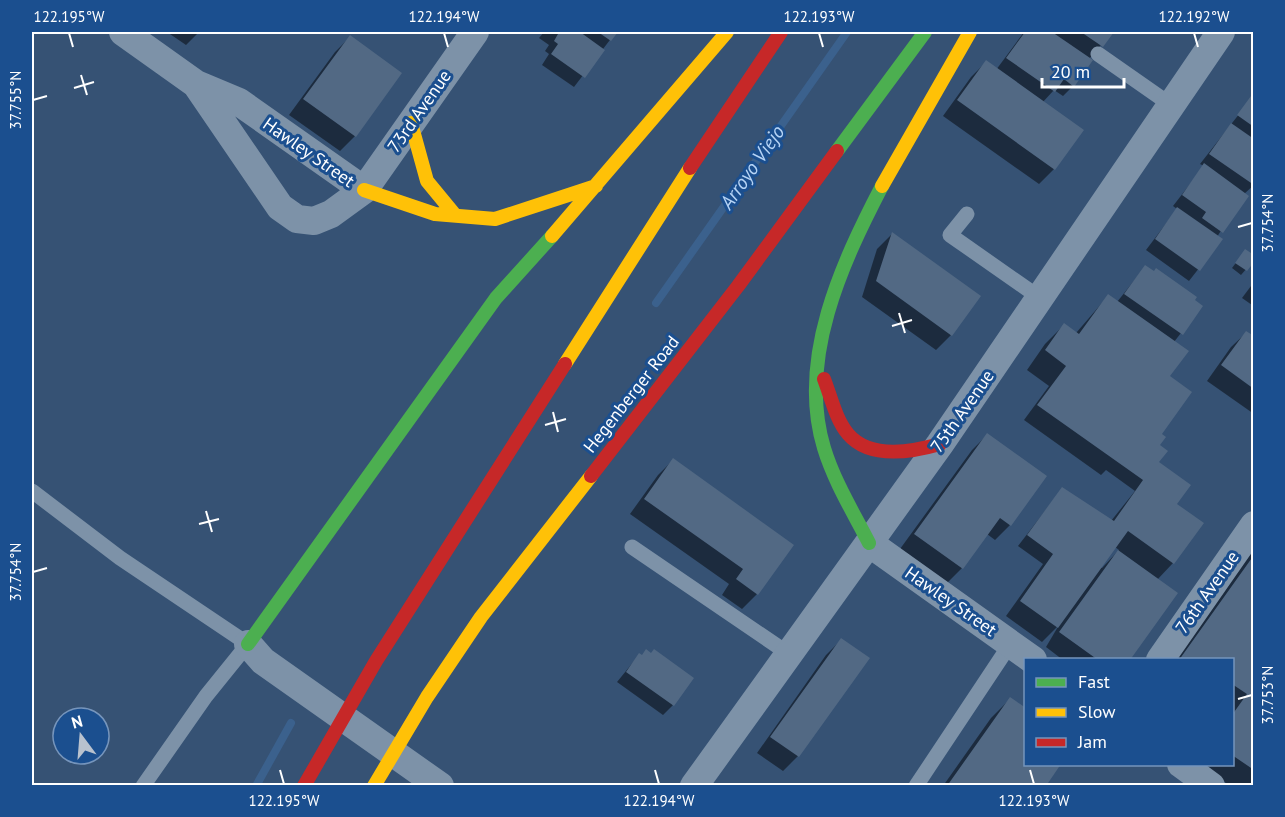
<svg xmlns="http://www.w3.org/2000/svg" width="1285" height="817" font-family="'PT Sans',sans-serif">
<rect width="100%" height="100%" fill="#365274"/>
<path fill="#0007" fill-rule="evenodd" d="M167,32H199L186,45Z
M544,32H616L574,87L542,65L549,54L545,51L549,45L539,38Z
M1024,32H1112L1089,59L1073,86L1063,96L1054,90L1042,103L1054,169L1039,184L943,116L971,77L986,62L996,70Z
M350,37L355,136L340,151L289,115L335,52Z
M1254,95V185L1244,194L1217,237L1221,240L1189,281L1146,250L1177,209L1173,206L1204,166L1200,164Z
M892,234L951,335L936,350L862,297L877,249Z
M1241,256L1254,260L1241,275L1232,268Z
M1145,267L1201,307L1174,342L1157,463L1175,504L1202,524L1173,563L1157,580L1128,660H1063L1046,647L1059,625L1042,642L1006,616L1043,564L1018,546L1062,489L1111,521L1135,491L1106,470L1101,475L1024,420L1049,386L1027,370L1045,344L1064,325L1076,333L1108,296L1117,302ZM1115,547L1119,550L1102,568L1100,567Z
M1254,282V304L1252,305L1242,298Z
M1246,333L1254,338V414L1207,381L1231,347Z
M987,435L1010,525L995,540L987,534L962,568L947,583L900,549L972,450Z
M673,460L792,545L757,594L742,609L722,595L729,584L630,514L658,475Z
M1254,549V786H1230L1200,764H1232V660H1175Z
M841,640L868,659L798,756L783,771L757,753L826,655Z
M639,655L673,705L663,715L617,682Z
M1010,699L1026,764L1044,786H943L991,718Z"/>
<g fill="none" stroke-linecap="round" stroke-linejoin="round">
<path stroke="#3b618d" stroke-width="8" d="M656,303L847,32
M256,786L291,723"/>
</g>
<path fill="#526984" d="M555,32H580L605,50L585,78L551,54L558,44L554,41L558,34Z
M598,32H618L611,41Z
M1025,32H1052L1093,60L1074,87L1064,79L1055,92L1006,58Z
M1081,32H1114L1103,47Z
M350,35L402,73L356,137L303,99Z
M986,60L1084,130L1055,170L957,100Z
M1251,96L1254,98V127L1237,115Z
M1231,123L1254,139V185L1209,154Z
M1204,163L1249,196L1223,233L1202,218L1206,212L1182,195Z
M1177,207L1223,239L1200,271L1155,239Z
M892,232L981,296L952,336L876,281Z
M1245,249L1254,255V262L1247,271L1235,263Z
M1145,265L1154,271L1156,268L1197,297L1195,300L1203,306L1183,335L1124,294Z
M1108,294L1189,351L1170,376L1192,392L1162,434L1166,437L1160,445L1168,451L1159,462L1191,485L1177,504L1204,523L1174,564L1128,531L1058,628L1020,601L1053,554L1027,535L1062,487L1114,521L1143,480L1037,405L1066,366L1045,350L1064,323L1079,334Z
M1246,331L1254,336V389L1221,365Z
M987,433L1047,476L1011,526L1000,518L963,569L914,534Z
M673,458L794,545L758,595L736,579L743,569L644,499Z
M1118,550L1178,593L1130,660H1098L1059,632Z
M1254,555V770L1232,755V715L1247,694L1232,684V660H1179Z
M841,638L870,658L799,757L770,737Z
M646,649L651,653L654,649L694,678L674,706L626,672L639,653L642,655Z
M1010,697L1026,708V764H1061L1046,786H947Z"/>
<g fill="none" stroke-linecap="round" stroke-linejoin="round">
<path stroke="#7d92a8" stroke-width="15" d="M1098,54L1171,105
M967,214L950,235L1040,298
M32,491L120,558L248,644L206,696L143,786
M632,547L789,654
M916,786L1011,643"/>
<path stroke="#7d92a8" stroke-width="28" d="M123,32L196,84L239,102L364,190
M196,84L280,207L297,219L314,221L331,214L364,190L475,32
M869,543L1033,660
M248,644L263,661L440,786
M1160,660L1254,525
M1181,764L1211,786
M694,786L940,444L1221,32"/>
<path stroke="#4caf50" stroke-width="14" d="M837,151L925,32
M869,543C853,512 834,481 824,448C797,359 842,263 882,186
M248,644L496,298L552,236"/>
<path stroke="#ffc107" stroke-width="14" d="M411,123L427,181L455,215
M882,186L970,32
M364,190L435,214L495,219L596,186
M552,236L727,32
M565,364L690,168
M374,786L427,697L481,617L591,476"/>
<path stroke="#c62828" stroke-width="14" d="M690,168L781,32
M824,379C831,397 836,420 848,434C870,460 912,452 940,444
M591,476L738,286L837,151
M304,786L376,661L565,364"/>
</g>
<path fill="none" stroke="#fff" stroke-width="2" d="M69,33L73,47M444,33L448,47M819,33L823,47M1194,33L1198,47M81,75L87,95M74,88L94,82M33,100L47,96M1238,227L1252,223M899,313L905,333M892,326L912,320M553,412L558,432M545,425L566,419M206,511L212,532M199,524L219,519M33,572L47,568M1238,699L1252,695M280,770L284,784M655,770L659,784M1030,770L1034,784"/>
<g text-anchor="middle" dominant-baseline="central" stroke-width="6" stroke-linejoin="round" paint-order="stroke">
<g font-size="18" fill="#fff" stroke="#1b4f8f">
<text transform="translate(419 111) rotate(-55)">73rd Avenue</text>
<text transform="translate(309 152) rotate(35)">Hawley Street</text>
<text transform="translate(631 394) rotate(-52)">Hegenberger Road</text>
<text transform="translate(962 411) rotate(-55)">75th Avenue</text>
<text transform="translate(1207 592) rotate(-55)">76th Avenue</text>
<text transform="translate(951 601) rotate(35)">Hawley Street</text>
</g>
<g font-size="20" font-style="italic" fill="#b5d3f5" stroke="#1b4f8f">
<text transform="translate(752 167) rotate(-55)">Arroyo Viejo</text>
</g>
</g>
<rect width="1285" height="817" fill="none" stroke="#1b4f8f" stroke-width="66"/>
<rect x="1024" y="658" width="210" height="108" fill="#1b4f8f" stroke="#7695bc" stroke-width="1.5"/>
<rect x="1036" y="678" width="30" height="9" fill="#4caf50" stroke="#7695bc" stroke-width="1.5"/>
<text x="1078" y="688" font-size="18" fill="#ffffff">Fast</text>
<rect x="1036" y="708" width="30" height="9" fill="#ffc107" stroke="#7695bc" stroke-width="1.5"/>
<text x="1078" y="718" font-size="18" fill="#ffffff">Slow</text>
<rect x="1036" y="738" width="30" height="9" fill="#c62828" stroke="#7695bc" stroke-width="1.5"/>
<text x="1078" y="748" font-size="18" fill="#ffffff">Jam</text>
<g transform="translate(81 736) rotate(344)"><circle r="28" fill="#1b4f8f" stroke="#7695bc" stroke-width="1.5"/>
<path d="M0-4.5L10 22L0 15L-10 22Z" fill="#b9c2ce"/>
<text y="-9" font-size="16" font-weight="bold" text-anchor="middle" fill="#ffffff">N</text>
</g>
<path d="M1042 78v9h82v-9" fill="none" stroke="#ffffff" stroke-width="3"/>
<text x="1051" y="78" font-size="18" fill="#ffffff" stroke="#1b4f8f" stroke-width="4.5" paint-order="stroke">20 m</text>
<rect x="33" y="33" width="1219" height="751" fill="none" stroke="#fff" stroke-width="2"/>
<g font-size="15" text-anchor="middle" fill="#fff">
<text x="69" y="22">122.195°W</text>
<text x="444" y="22">122.194°W</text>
<text x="819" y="22">122.193°W</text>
<text x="1194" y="22">122.192°W</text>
<text transform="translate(16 100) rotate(-90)" y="5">37.755°N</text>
<text transform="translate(1268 223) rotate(-90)" y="5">37.754°N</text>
<text transform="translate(16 572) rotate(-90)" y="5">37.754°N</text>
<text transform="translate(1268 695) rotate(-90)" y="5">37.753°N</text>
<text x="284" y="806">122.195°W</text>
<text x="659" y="806">122.194°W</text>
<text x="1034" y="806">122.193°W</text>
</g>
</svg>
